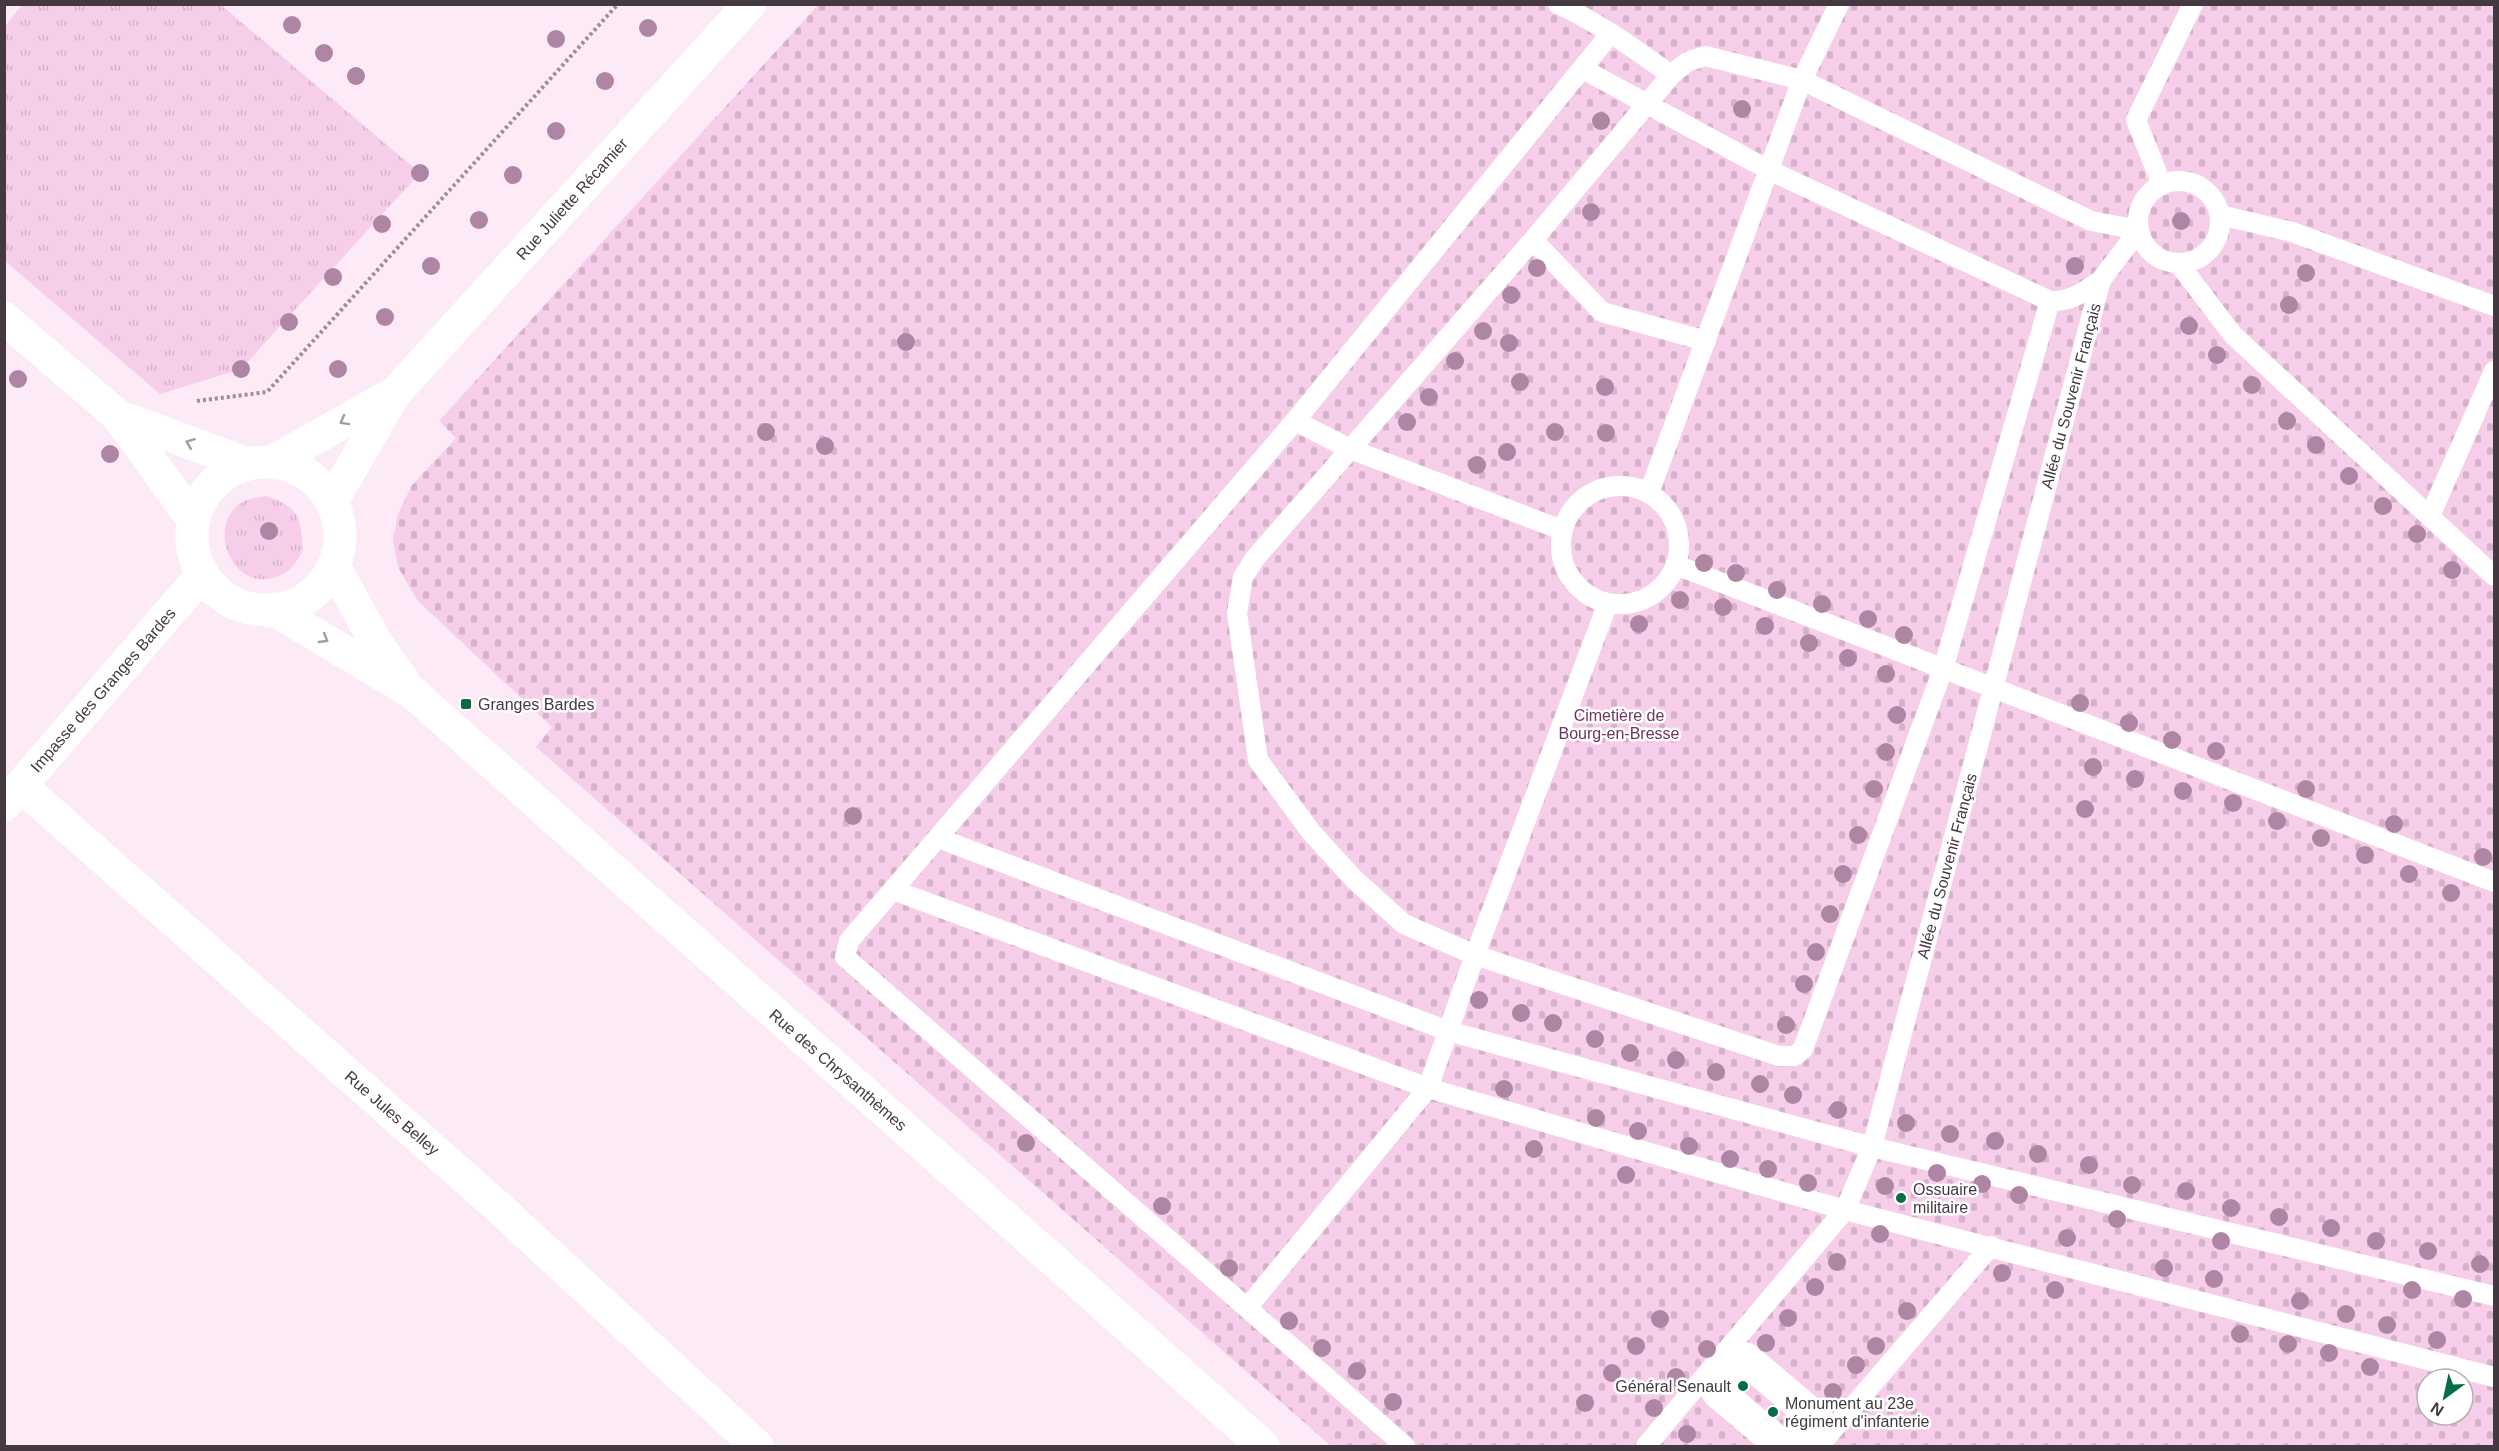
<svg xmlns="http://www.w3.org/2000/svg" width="2499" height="1451" font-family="Arial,sans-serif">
<defs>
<pattern id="grass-tufts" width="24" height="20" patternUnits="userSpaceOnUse" patternTransform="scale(1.5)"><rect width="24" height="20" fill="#f7ceea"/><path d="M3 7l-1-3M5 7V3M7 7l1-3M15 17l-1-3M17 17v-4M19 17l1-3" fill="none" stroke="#d5b2ca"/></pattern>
<pattern id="cemetery-stones" width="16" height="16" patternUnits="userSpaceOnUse" patternTransform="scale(1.5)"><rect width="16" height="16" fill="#f7ceea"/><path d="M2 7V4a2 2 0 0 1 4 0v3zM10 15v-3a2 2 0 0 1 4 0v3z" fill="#d5b2ca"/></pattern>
</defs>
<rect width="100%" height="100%" fill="#fceaf6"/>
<path fill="url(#grass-tufts)" d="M23,4L221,5L420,173L241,369L160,394L5,261V26Z
M266,496C299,507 301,518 303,550C299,557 293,569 286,572C236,603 201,525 244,501C250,498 259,497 266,496Z"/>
<path fill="url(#cemetery-stones)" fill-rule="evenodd" d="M818,5H2494V1446H1331L536,747L552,727L417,600L398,567L393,540L398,514L412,485L456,438L439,421ZM2427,1379H2463V1415H2427Z"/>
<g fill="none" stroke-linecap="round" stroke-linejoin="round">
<path stroke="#9c8d97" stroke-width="4" stroke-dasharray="3 3" stroke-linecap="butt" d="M197,401L267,392L618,4"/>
<path stroke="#fff" stroke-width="20" d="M1558,4C1599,23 1635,49 1671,75
M1583,69L1647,104L1671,75L1687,62L1705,56L1802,80L2091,221L2139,230L2101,280L1872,1147L1845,1210L1646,1446
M2138 222a41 41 0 1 1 82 0a41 41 0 1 1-82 0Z
M2162,185L2136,120L2193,4
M2220,215L2292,232L2494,306
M1533,240L1602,312L1706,341
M2179,264L2233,335L2494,576
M2050,301L1943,669L1803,1049L1795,1056H1779L1475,955L1404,924L1355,880L1311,832L1258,760L1237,613L1243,577L1256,557L1533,240L1647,104L1769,170L2050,301C2071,302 2084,292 2101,280
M1295,421L1350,449L1562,530
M1561 545a59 59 0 1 1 118 0a59 59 0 1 1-118 0Z
M1649,493L1802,80L1839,4
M2430,516L2494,371
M1676,565L2494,882
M938,838L1448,1031L1872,1147L2494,1296
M893,890L1428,1088L1845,1210L2494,1377
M1247,1308L845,957L849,941L1295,421L1611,33
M1405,1446L1247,1308L1428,1088L1475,955L1608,603
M1819,1446L1991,1246"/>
<path stroke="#fff" stroke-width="33" d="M4,318L118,416L192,518
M118,416L245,463
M274,461L395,393
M192 536a74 74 0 1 1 148 0a74 74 0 1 1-148 0Z
M332,501L395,393L750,4
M334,566L375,641L403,680
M273,609L413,693L1263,1446
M21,786L497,1206L757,1446
M4,805L202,575
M1782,1446L1718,1392L1746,1359L1817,1419L1794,1446"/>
</g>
<g fill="#ae86a3">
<circle cx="292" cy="25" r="9"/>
<circle cx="648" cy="28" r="9"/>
<circle cx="556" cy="39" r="9"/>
<circle cx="324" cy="53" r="9"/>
<circle cx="356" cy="76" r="9"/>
<circle cx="605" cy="81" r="9"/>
<circle cx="1742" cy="109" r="9"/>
<circle cx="1601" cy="121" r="9"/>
<circle cx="556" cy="131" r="9"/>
<circle cx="420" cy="173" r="9"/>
<circle cx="513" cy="175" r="9"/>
<circle cx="1591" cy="212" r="9"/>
<circle cx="479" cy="220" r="9"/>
<circle cx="2181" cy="221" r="9"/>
<circle cx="382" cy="224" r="9"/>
<circle cx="431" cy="266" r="9"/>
<circle cx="2075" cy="266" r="9"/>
<circle cx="1537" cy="268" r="9"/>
<circle cx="2306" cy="273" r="9"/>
<circle cx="333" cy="277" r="9"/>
<circle cx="1511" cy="295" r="9"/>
<circle cx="2289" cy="305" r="9"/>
<circle cx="385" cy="317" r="9"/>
<circle cx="289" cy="322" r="9"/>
<circle cx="2189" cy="326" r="9"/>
<circle cx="1483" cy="331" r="9"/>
<circle cx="906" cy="342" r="9"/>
<circle cx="1509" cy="343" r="9"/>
<circle cx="2217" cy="355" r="9"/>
<circle cx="1455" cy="361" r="9"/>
<circle cx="241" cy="369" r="9"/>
<circle cx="338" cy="369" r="9"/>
<circle cx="18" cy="379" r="9"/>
<circle cx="1520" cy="382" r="9"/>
<circle cx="2252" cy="385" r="9"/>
<circle cx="1605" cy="387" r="9"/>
<circle cx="1429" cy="397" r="9"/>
<circle cx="2287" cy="421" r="9"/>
<circle cx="1407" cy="422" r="9"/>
<circle cx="766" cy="432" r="9"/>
<circle cx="1555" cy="432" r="9"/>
<circle cx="1606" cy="433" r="9"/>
<circle cx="2316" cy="445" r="9"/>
<circle cx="825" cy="446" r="9"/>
<circle cx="1507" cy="452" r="9"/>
<circle cx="110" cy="454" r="9"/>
<circle cx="1477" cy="465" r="9"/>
<circle cx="2349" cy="476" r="9"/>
<circle cx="2383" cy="506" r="9"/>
<circle cx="269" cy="531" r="9"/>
<circle cx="2417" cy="534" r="9"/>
<circle cx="1704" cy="563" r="9"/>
<circle cx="2452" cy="570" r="9"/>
<circle cx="1736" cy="573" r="9"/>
<circle cx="1777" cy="590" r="9"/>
<circle cx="1680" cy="600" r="9"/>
<circle cx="1822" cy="604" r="9"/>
<circle cx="1723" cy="607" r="9"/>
<circle cx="1868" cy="619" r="9"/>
<circle cx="1639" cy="624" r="9"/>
<circle cx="1765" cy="626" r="9"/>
<circle cx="1904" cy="635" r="9"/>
<circle cx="1809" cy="643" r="9"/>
<circle cx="1848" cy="658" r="9"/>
<circle cx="1886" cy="674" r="9"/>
<circle cx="2080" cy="703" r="9"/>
<circle cx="1897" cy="715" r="9"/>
<circle cx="2129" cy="723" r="9"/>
<circle cx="2172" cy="740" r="9"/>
<circle cx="2216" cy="751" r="9"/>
<circle cx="1886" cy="752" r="9"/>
<circle cx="2093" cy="767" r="9"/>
<circle cx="2135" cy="779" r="9"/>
<circle cx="1874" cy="789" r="9"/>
<circle cx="2306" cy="789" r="9"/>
<circle cx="2183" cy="791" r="9"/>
<circle cx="2233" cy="803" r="9"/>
<circle cx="2085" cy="809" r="9"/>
<circle cx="853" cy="816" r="9"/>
<circle cx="2277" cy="821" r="9"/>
<circle cx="2394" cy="824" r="9"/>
<circle cx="1858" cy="835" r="9"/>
<circle cx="2321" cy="838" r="9"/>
<circle cx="2365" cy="855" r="9"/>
<circle cx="2483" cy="857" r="9"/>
<circle cx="1843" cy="874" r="9"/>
<circle cx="2409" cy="874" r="9"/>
<circle cx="2451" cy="893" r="9"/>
<circle cx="1830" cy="914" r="9"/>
<circle cx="1816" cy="952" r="9"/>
<circle cx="1804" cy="984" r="9"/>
<circle cx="1479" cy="1000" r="9"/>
<circle cx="1521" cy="1013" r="9"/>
<circle cx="1553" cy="1023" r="9"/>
<circle cx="1786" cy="1025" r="9"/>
<circle cx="1595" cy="1039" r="9"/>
<circle cx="1630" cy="1053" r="9"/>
<circle cx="1676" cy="1060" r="9"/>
<circle cx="1716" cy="1072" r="9"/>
<circle cx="1760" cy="1084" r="9"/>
<circle cx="1504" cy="1089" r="9"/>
<circle cx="1793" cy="1095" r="9"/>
<circle cx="1838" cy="1110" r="9"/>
<circle cx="1596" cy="1118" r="9"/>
<circle cx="1906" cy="1123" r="9"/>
<circle cx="1638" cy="1131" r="9"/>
<circle cx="1950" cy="1134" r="9"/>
<circle cx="1995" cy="1141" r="9"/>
<circle cx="1026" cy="1143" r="9"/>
<circle cx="1689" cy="1146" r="9"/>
<circle cx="1534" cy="1149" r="9"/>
<circle cx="2038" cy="1154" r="9"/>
<circle cx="1730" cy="1159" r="9"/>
<circle cx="2089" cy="1165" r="9"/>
<circle cx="1768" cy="1169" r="9"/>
<circle cx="1937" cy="1173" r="9"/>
<circle cx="1626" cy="1175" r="9"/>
<circle cx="1808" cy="1183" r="9"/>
<circle cx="1982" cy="1184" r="9"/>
<circle cx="2132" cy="1185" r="9"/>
<circle cx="1885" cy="1186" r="9"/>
<circle cx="2186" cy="1191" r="9"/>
<circle cx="2019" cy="1195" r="9"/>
<circle cx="1162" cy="1206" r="9"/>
<circle cx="2231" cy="1208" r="9"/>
<circle cx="2279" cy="1217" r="9"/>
<circle cx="2117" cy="1219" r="9"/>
<circle cx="2331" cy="1228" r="9"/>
<circle cx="1880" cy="1234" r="9"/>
<circle cx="2067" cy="1238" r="9"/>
<circle cx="2221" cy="1241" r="9"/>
<circle cx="2376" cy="1241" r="9"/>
<circle cx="2428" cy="1251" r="9"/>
<circle cx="1837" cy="1262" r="9"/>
<circle cx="2480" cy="1264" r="9"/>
<circle cx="1229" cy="1268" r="9"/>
<circle cx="2164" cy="1268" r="9"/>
<circle cx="2002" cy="1273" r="9"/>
<circle cx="2214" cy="1279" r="9"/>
<circle cx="1815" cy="1287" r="9"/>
<circle cx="2055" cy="1290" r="9"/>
<circle cx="2412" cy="1290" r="9"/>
<circle cx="2463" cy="1299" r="9"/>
<circle cx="2300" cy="1301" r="9"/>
<circle cx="1907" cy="1311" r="9"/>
<circle cx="2346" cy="1314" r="9"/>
<circle cx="1788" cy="1318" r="9"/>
<circle cx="1660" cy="1319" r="9"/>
<circle cx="1289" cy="1321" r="9"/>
<circle cx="2387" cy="1325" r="9"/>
<circle cx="2240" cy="1334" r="9"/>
<circle cx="2437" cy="1340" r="9"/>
<circle cx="1766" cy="1343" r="9"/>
<circle cx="2288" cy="1344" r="9"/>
<circle cx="1636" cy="1346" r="9"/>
<circle cx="1876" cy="1346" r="9"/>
<circle cx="1322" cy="1348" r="9"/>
<circle cx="1707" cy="1349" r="9"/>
<circle cx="2329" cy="1353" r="9"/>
<circle cx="1856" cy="1365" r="9"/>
<circle cx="2370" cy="1367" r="9"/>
<circle cx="1357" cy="1371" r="9"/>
<circle cx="1612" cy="1373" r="9"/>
<circle cx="1676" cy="1377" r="9"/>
<circle cx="1833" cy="1392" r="9"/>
<circle cx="1393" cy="1402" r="9"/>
<circle cx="1585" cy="1403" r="9"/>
<circle cx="1654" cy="1408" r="9"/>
<circle cx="1687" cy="1434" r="9"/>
</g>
<defs><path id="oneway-chevron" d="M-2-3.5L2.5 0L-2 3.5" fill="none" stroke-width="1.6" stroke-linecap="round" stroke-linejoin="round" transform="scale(1.5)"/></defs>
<g stroke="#a29ca0">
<use href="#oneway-chevron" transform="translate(344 421) rotate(151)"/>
<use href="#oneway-chevron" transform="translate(190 443) rotate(-159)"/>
<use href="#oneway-chevron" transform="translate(324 639) rotate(30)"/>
</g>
<g fill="#076e44" stroke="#fff" stroke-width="2">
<rect x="460" y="698" width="12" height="12" rx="3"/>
<circle cx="1901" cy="1198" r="6"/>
<circle cx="1743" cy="1386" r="6"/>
<circle cx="1773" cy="1412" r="6"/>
</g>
<g text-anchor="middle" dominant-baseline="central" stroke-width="5" stroke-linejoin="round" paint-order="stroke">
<g font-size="16" fill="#443941" stroke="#fff">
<text transform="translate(572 199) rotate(-48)">Rue Juliette Récamier</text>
<text transform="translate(2071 396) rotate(-75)">Allée du Souvenir Français</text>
<text transform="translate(103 690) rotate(-49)">Impasse des Granges Bardes</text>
<text transform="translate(1947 866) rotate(-75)">Allée du Souvenir Français</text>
<text transform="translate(838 1070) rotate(41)">Rue des Chrysanthèmes</text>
<text transform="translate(392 1113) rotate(41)">Rue Jules Belley</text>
</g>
<g font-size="16" fill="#443941" stroke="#fff" text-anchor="start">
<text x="478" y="704">Granges Bardes</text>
<text x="1913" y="1189">Ossuaire<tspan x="1913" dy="18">militaire</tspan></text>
<text x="1731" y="1386" text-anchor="end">Général Senault</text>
<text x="1785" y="1403">Monument au 23e<tspan x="1785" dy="18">régiment d'infanterie</tspan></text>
</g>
<g font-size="16" fill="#6f345f" stroke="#fff">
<text x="1619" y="715">Cimetière de<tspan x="1619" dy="18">Bourg-en-Bresse</tspan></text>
</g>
</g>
<rect width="2499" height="1451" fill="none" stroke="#443941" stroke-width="12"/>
<g transform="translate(2445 1397) rotate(213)"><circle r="28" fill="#ffffff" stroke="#b4b0b3" stroke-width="1.5"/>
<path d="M0-4.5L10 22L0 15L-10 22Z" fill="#076e44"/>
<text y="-9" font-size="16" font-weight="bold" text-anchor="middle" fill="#443941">N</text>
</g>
</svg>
